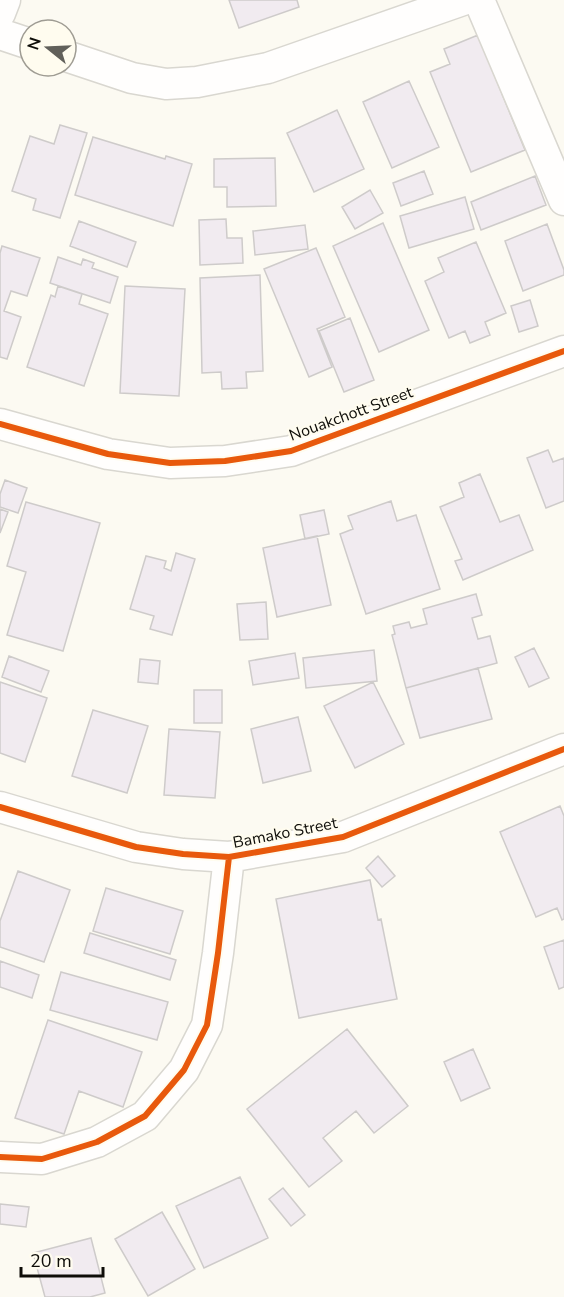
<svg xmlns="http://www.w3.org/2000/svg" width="564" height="1297" font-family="'Nunito Sans',sans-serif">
<rect width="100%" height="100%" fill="#fcfaf2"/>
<path fill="#f1ebf0" stroke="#cecbca" stroke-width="1.5" d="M229,0H297L299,7L239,28Z
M478,35L525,150L471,172L430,72L450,64L444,49Z
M409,81L439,147L392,168L363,102Z
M337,110L364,169L314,192L287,133Z
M60,125L87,133L60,218L33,210L36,199L12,191L30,136L54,144Z
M93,137L165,159L166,156L192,164L173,226L75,195Z
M275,158L276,206L227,207V187H214V159Z
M424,171L433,194L401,206L393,183Z
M535,176L546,205L481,230L471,202Z
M370,190L383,213L355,229L342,207Z
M465,197L474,229L409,248L400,216Z
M226,219L227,238H242L243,263L200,265L199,220Z
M79,221L136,242L127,267L70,246Z
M383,223L429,330L379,352L333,246Z
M547,224L564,270V275L523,291L505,241Z
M305,225L308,249L255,255L253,231Z
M476,242L506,313L485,322L490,335L470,343L465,331L449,338L425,281L444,272L438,258Z
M2,246L40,258L27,296L11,291L4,311L21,317L7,359L0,357V253Z
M316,248L345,317L317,329L332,367L309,377L264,269Z
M58,257L81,265L83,259L94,263L92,268L118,277L110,303L50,283Z
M260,275L263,371L246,372L247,388L222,389L221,372L202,373L200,278Z
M58,286L82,294L79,304L108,314L84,386L27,367L51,295L55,297Z
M125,286L185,289L179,396L120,393Z
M530,300L538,326L519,332L511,306Z
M350,318L374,380L344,392L319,331Z
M548,450L553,462L564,458V501L546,508L527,458Z
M480,474L500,522L519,515L533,550L463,580L455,561L462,559L440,507L464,497L459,483Z
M5,480L27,488L18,513L0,507V494Z
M391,501L397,521L416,515L440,589L366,614L340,534L353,529L348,516Z
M26,502L100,523L63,651L7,635L26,572L7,566Z
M0,509L8,512L0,533Z
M324,510L329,534L305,539L300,515Z
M317,536L331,605L277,617L263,548Z
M176,553L195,559L172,635L150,629L154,616L130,609L146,556L166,561L164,568L171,571Z
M476,594L482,615L472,618L478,639L490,636L497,663L406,688L392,635L395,634L393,626L409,622L411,628L427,624L423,609Z
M266,602L268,639L240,640L237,604Z
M534,648L549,678L529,687L515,657Z
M374,650L377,681L306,688L303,658Z
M295,653L299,678L253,685L249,661Z
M9,656L49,671L41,692L2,677Z
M140,659L160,661L158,684L138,682Z
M478,668L492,719L420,738L406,688Z
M0,682L47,698L25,762L0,753Z
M373,682L404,744L355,768L324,706Z
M194,690H222V723H194Z
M93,710L148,726L127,793L72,776Z
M298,717L311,771L263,783L251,729Z
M169,729L220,732L215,798L164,795Z
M560,806L564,816V919L562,920L557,908L536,917L500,832Z
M378,856L395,876L382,887L366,868Z
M18,871L70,890L44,962L0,947V921Z
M370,880L378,920L381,919L397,999L299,1018L276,899Z
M106,888L183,911L170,954L93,931Z
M90,933L176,960L170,980L84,953Z
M564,940V987L559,989L544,947Z
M0,961L39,975L32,998L0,987Z
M61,972L168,1002L157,1040L50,1010Z
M48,1020L142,1052L123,1107L79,1091L64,1134L15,1118Z
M347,1029L408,1106L374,1133L356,1111L323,1138L342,1161L309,1187L247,1109Z
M473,1049L490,1088L461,1101L444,1062Z
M240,1177L268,1238L204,1268L176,1206Z
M283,1188L305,1215L291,1226L269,1199Z
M0,1204L29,1207L26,1227L0,1224Z
M162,1212L195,1269L148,1296L115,1239Z
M91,1238L105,1293L90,1297H45L33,1253Z"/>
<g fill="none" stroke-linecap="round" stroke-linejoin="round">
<defs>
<path id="street" d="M479,0L564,200
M0,13L5,0
M0,34L30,44
M66,56L132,78L166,84L197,82L268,68L463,0
M0,424L108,454L170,463L225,461L291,451L564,351
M0,807L136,847L183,854L229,857L343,837L564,749
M0,1157L42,1159L97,1142L145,1116L184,1070L207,1025L218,953L229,857"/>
</defs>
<use href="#street" stroke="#d9d7d0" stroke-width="33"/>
<use href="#street" stroke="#fffefd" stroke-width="30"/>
<defs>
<path id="cycleway" d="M0,424L108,454L170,463L225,461L291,451L564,351
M0,807L136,847L183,854L229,857L343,837L564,749
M0,1157L42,1159L97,1142L145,1116L184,1070L207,1025L218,953L229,857"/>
</defs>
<use href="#cycleway" stroke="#fffcef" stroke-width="10"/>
<use href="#cycleway" stroke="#e8590c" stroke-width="6"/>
</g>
<g text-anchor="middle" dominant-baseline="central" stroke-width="4.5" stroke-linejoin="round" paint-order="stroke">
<g font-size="16" fill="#0e0d08" stroke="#fffcef">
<text transform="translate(351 414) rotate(-20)">Nouakchott Street</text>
<text transform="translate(285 833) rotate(-11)">Bamako Street</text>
</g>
</g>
<g transform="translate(48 48) rotate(288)"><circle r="28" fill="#fffcef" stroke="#9f9c93" stroke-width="1.5"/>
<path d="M0-4.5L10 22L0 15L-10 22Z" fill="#61605a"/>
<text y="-9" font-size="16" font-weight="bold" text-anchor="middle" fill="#0e0d08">N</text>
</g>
<path d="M21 1267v9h82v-9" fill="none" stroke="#0e0d08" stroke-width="3"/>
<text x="30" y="1267" font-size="18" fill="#0e0d08" stroke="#fffcef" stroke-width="4.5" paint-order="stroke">20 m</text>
</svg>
